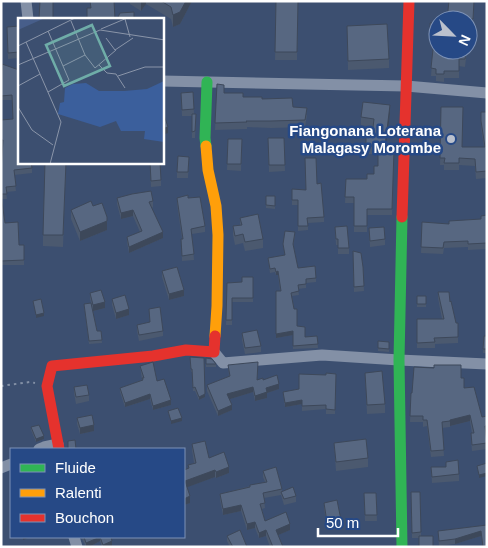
<svg xmlns="http://www.w3.org/2000/svg" width="488" height="548" font-family="Arial,sans-serif">
<rect width="100%" height="100%" fill="#3c4f70"/>
<g fill="none" stroke-linecap="round" stroke-linejoin="round">
<path stroke="#8390a6" stroke-width="2" stroke-dasharray="2.5 4" stroke-linecap="butt" d="M1,386L30,382L35,383"/>
<path stroke="#8390a6" stroke-width="11" d="M26,1L28,19
M162,81L406,86L487,93
M214,352L223,363L322,355L399,360L487,364
M39,449L44,447L58,444
M1,468L11,464
M74,537L77,547"/>
<path stroke="#30b455" stroke-width="11" d="M206,146L205,138L207,82
M402,217L399,360L402,547"/>
<path stroke="#ff9f0a" stroke-width="11" d="M206,146L208,170L216,206L218,235L217,306L215,336"/>
<path stroke="#e5322d" stroke-width="11" d="M402,217L409,1
M59,449L47,386L52,366L153,356L186,350L214,352L215,336"/>
</g>
<path fill="#4b596f" d="M130,1H192L180,24L173,27L171,19L146,4L141,11L130,4Z
M276,1H298L297,60H275Z
M449,1H474L473,26H470Z
M430,23L438,50H467L465,67L459,66V78H444V82L436,81V76H431L433,47H431Z
M19,26V58L8,59L7,33Z
M347,26L389,59V68L348,70Z
M19,70V126H18L19,162L32,168V173L14,175L16,191L6,192L7,199H2L5,223L19,245H24V265H1V172L3,145H1V120L13,119L12,100H1V79Z
M217,84L224,93L243,97L262,99L293,107L307,115L305,127L271,128L247,127V129L215,130Z
M193,92L194,114H196L195,138H192V116H182L181,93Z
M441,107L462,147H484L481,128V112H487V178L476,179L475,166L459,165V170H444V165H440Z
M390,113L385,151L394,150L392,215H367V232H354V203H345L346,179H365L374,174L378,166V154H366V136H372L373,127L361,125V117Z
M268,138H284L285,171L269,172Z
M228,139H242L241,171L227,170Z
M189,157L188,178H177V172Z
M66,162L63,247L43,246V235Z
M150,168L161,180V186L151,187Z
M317,184L324,217V222L308,223V230L298,231V205H292V189L306,190Z
M266,196H275V209L266,208Z
M117,198L153,201V207L152,208L163,238L129,253L127,242V237L140,232L133,216L121,219L117,204Z
M177,198H188L205,226V232L192,234L194,260L182,261L181,239H182L177,204Z
M71,210L107,230L80,241L71,219Z
M487,215V249L468,250V247L444,248L443,254L421,253L422,222L449,224L481,219Z
M240,218L263,239V248L245,251L243,243L235,245L233,235V226L240,225Z
M335,227L349,248V254H338V245H336Z
M369,228L385,239V245L370,247Z
M295,236L293,246L298,268L316,278V282L306,283V288L298,289L299,295L292,296L297,326L305,337L317,336L318,348L293,349V335L276,338V291H280L278,275H276L275,272L270,273L268,258L285,255L283,244Z
M353,251L363,267L364,291L354,292Z
M162,271L184,296L169,300L162,277Z
M253,277V302H232V325H226L227,283L242,282Z
M438,292L450,302L458,337V343L435,344V348H417V319H442L438,298Z
M90,293L105,308L93,311L97,331H101L102,343L89,344L84,304L91,303L90,299Z
M417,296H426V307H417Z
M112,299L129,315L116,319L112,305Z
M149,309L163,331V336L139,341L137,331V325L150,322Z
M242,333L261,346V352L245,354L242,340Z
M484,336H487V353H483Z
M378,341L389,342V352L378,351Z
M190,357L205,397L199,400L195,391H193L192,372H191Z
M206,358L216,364V367H206Z
M228,365L257,380H263L279,389L267,393V398L255,401L253,392L230,399L232,410L218,416L207,391V385L229,376Z
M140,366L157,381L171,405L153,410L150,399L125,407L120,392V388L142,380Z
M365,373L385,404V413L367,414Z
M336,374L335,414H326V409L302,411V404L285,407L283,392L299,389L326,375Z
M461,378L464,388L482,417L487,416V433H486L487,449L472,451L471,440V433H472L470,421L450,426V427L442,428L444,456L431,457L427,426L423,427V422H410L411,393Z
M74,387L89,395V401L76,404L74,393Z
M77,418L94,431L80,434L77,424Z
M31,427L44,439L36,442L31,430Z
M334,443L368,458V467L336,471Z
M192,444L229,473L216,478L215,477L187,487L190,503L184,505V470L188,468V465L194,463L192,450Z
M446,462L459,474V481L432,483L431,467H446Z
M263,471L282,489V491L296,496V502L284,505L281,495L264,498L265,508L262,509L265,521L290,530L278,535L283,547H270L266,536L259,538L255,528L247,530L241,511L223,515L220,500V494L265,482L263,477Z
M411,492L421,532V536L419,538H412Z
M364,493H376L377,521H365Z
M324,503L341,520V526L327,528L324,509Z
M487,525V547H483L481,536L455,544L439,546L438,531Z
M227,536L247,547H230L227,541Z
M81,537H111L112,546L102,547L100,541L89,547H86Z"/>
<path fill="#3d485a" d="M141,1H146V4L141,11Z
M186,1H192L180,24L173,27V15Z
M470,19V26L468,43V35Z
M390,105V113L385,154V146Z
M168,127V133L162,135V129Z
M133,210V216L121,219V213Z
M107,221V230L80,241V232Z
M163,232V238L129,253V247Z
M278,271V275H276V272Z
M184,290V296L169,300V294Z
M105,302V308L93,311V305Z
M129,309V315L116,319V313Z
M44,313V316L36,318V315Z
M293,331V335L276,338V334Z
M279,384V389L267,393V398L255,401V396L266,388Z
M253,387V392L227,400V394Z
M150,394V399L125,407V403Z
M205,394V397L199,400V397Z
M171,400V405L153,410V406Z
M302,400V404L285,407V403Z
M232,405V410L218,416V411Z
M470,415V421L450,426V420Z
M182,418V421L171,424V421Z
M94,425V431L80,434V428Z
M44,436V439L36,442V439Z
M229,467V473L216,478V472Z
M215,470V477L185,488V481Z
M487,473V476L479,478V475Z
M190,496V503L184,505V499Z
M241,505V511L223,515V509Z
M255,522V528L247,530V524Z
M290,524V530L276,536V530Z
M266,530V536L259,538V533Z
M481,531V536L455,544V539Z
M23,537H30L23,540Z
M100,537V541L89,547H86V543Z
M112,541V546L103,547V545Z"/>
<path fill="#576781" stroke="#3d485a" d="M40,1H53V19H39Z
M90,1H114L115,19H87V8H91Z
M161,1H186L180,12L173,15L171,7Z
M276,1H298L297,52H275Z
M449,1H474L473,19H470L468,35V20H447Z
M134,12V19H117L120,13Z
M430,23H438V50H466L465,59H459V71H444V74H436V69L431,68L434,40H431Z
M387,24L389,59L348,61L347,26Z
M19,26V52L8,53L7,27Z
M2,64L19,70V121H18L19,162H31L32,168L14,170L16,186L6,187L7,194H1L5,223L18,222L19,245H24V260L1,261V172L3,140H1V120L13,119L12,95L1,96Z
M217,84L224,85V93H243V97H262V99L292,98L293,107L307,108L305,120L271,121H246L247,122L215,123Z
M193,92L194,109L182,110L181,93Z
M363,102L390,105L385,146H366V136H372L374,119L361,117Z
M441,107H463L462,147H485L481,121V112H487V171L476,172L475,159L459,158V163H444L445,158H440Z
M162,112H163L168,127L162,129Z
M192,114H196L195,131L192,132Z
M268,138H284L285,165H269Z
M228,139H242L241,164H227Z
M394,150L392,209H367V226H354V197H345L346,179H367V174H374V166H378V151Z
M178,156L189,157L188,172H177Z
M305,158H316L317,184L321,183L324,217L307,218L308,226H298V200H292V189L306,190Z
M45,162H66L63,235H43Z
M150,162H160L161,180L151,181Z
M151,191L153,201L149,202L163,232L129,247L127,237L142,231L133,210L121,213L117,198L132,194Z
M188,195V198L200,197L205,226L191,229L194,254L182,256L181,239H183L177,198Z
M266,196H275V206L266,205Z
M91,201L93,206L102,203L107,217V221L80,232L71,210Z
M258,214L263,239L245,242L243,234L235,236L233,226L242,225L240,218Z
M487,215V243L468,244V241L444,242L443,248L421,247L422,222L449,224V221L481,219V216Z
M347,226L349,248H338V239H336L335,227Z
M384,227L385,239L370,241L369,228Z
M285,231L295,232L293,244L298,268L315,266L316,278L306,279V284L298,285L299,291L291,293L294,309H297V326L305,327V337L317,336L318,344L293,346V331L276,334V291H281L278,271L276,272L275,268L270,269L268,258L285,255L283,244Z
M353,251L361,253L363,267L364,286L354,287Z
M177,267L184,290L169,294L162,271Z
M242,277H253V298H232V320H226L227,283L242,282Z
M101,290L105,302L93,305L90,293Z
M438,292H449L450,302L451,301L456,323H458V337L434,338L435,342L417,343V319H444Z
M125,295L129,309L116,313L112,299Z
M417,296H426V304H417Z
M41,299L44,313L36,315L33,301Z
M91,303L97,331H101L102,340L89,341L84,304Z
M160,307L163,331L139,335L137,325L150,322L149,309Z
M257,330L261,346L245,348L242,333Z
M484,336H487V349H483Z
M378,341L389,342V349L378,348Z
M190,357L204,358L205,394L199,397L195,387L193,388L192,369H191Z
M206,358L212,359L216,364H206Z
M153,362L157,381L164,379L171,400L153,406L150,394L125,403L120,388L143,380L142,378H144L140,366Z
M258,362L257,380L263,378V380L277,375L279,384L266,388L267,392L255,396L253,387L227,394L232,405L218,411L207,385L230,376L228,365Z
M434,365H461V378H464V388L474,387L482,417L487,416V426H485L487,443L472,445L471,433H474L470,415L450,420V421L442,422L444,450L431,451L427,420H423V416H410L411,393H412L414,367L434,368Z
M382,371L385,404L367,405L365,373Z
M326,373L336,374L335,410L326,409V405L302,406V400L285,403L283,392L299,389V374L326,375Z
M87,385L89,395L76,397L74,387Z
M178,408L182,418L171,421L168,411Z
M92,415L94,425L80,428L77,418Z
M39,425L44,436L36,439L31,427Z
M366,439L368,458L336,462L334,443Z
M75,440L76,449H68V441Z
M205,441L209,458L224,452L229,467L216,472L215,470L185,481L190,496L184,499V470L189,468L188,465L196,463L192,444Z
M458,460L459,474L432,477L431,467H446V462Z
M487,463V473L479,475L477,466Z
M276,467L282,489L263,493L265,503L260,504L265,521L286,512L290,524L276,530L283,547H273L266,530L259,533L255,522L247,524L241,505L223,509L220,494L250,487V485L267,482L263,471Z
M293,487L296,496L284,499L281,492Z
M411,492H420L421,532L412,533Z
M364,493H376L377,515H365Z
M337,500L341,520L327,522L324,503Z
M487,525V547H483L481,531L455,539L439,541L438,531Z
M240,530L247,547H233L227,536Z
M419,536H433V547H419Z
M84,537H100L86,543Z
M100,537H111L112,541L103,545Z"/>
<circle fill="#bbc1cd" stroke="#264986" stroke-width="2" cx="451" cy="139" r="5"/>
<g text-anchor="middle" dominant-baseline="central" stroke-width="5" stroke-linejoin="round" paint-order="stroke">
<g font-size="15" font-weight="bold" fill="#fff" stroke="#264986" text-anchor="end">
<text x="441" y="130">Fiangonana Loterana<tspan x="441" dy="17">Malagasy Morombe</tspan></text>
</g>
</g>
<g transform="translate(18 18)">
<rect width="146" height="146" fill="#3c4f70"/>
<path d="M146,63V124L126,121L127,113H103L98,103L82,109L40,96L42,85L46,84L47,70L55,66L68,65L81,73H106L129,71Z" fill="#3b5f9c"/>
<path d="M0,0H27L0,12Z" fill="#475e8a"/>
<path fill="none" stroke="#8a95a9" stroke-width="1" d="M107,1L112,19M53,3L67,37M83,11L109,0M30,13L51,62L30,74M88,20L97,32L115,20M8,24L43,104L32,146M0,28L57,0M0,47L82,12L147,22M81,47L89,55L98,56L107,70M45,48L67,37L77,50L98,32M100,58L127,49H147M0,68L22,56M0,89L14,112L35,127"/>
<path fill="#6fada8" fill-opacity="0.15" stroke="#6fada8" stroke-width="2.5" d="M74,7L92,48L46,68L28,27Z"/>
<rect width="146" height="146" fill="none" stroke="#fff" stroke-width="2.5"/>
</g>
<rect width="488" height="548" fill="none" stroke="#ffffff" stroke-width="5"/>
<rect x="10" y="448" width="175" height="90" fill="#264986" stroke="#7d92b6"/>
<rect x="20" y="464" width="25" height="8" fill="#30b455" stroke="#7d92b6"/>
<text x="55" y="473" font-size="15" fill="#ffffff">Fluide</text>
<rect x="20" y="489" width="25" height="8" fill="#ff9f0a" stroke="#7d92b6"/>
<text x="55" y="498" font-size="15" fill="#ffffff">Ralenti</text>
<rect x="20" y="514" width="25" height="8" fill="#e5322d" stroke="#7d92b6"/>
<text x="55" y="523" font-size="15" fill="#ffffff">Bouchon</text>
<g transform="translate(453 35) rotate(114)"><circle r="24" fill="#264986" stroke="#7d92b6"/>
<path d="M0-4L9 19L0 12L-9 19Z" fill="#bbc1cd"/>
<text y="-8" font-size="14" font-weight="bold" text-anchor="middle" fill="#ffffff">N</text>
</g>
<path d="M318 528v8h80v-8" fill="none" stroke="#ffffff" stroke-width="2.5"/>
<text x="326" y="528" font-size="15" fill="#ffffff" stroke="#264986" stroke-width="4" paint-order="stroke">50 m</text>
</svg>
